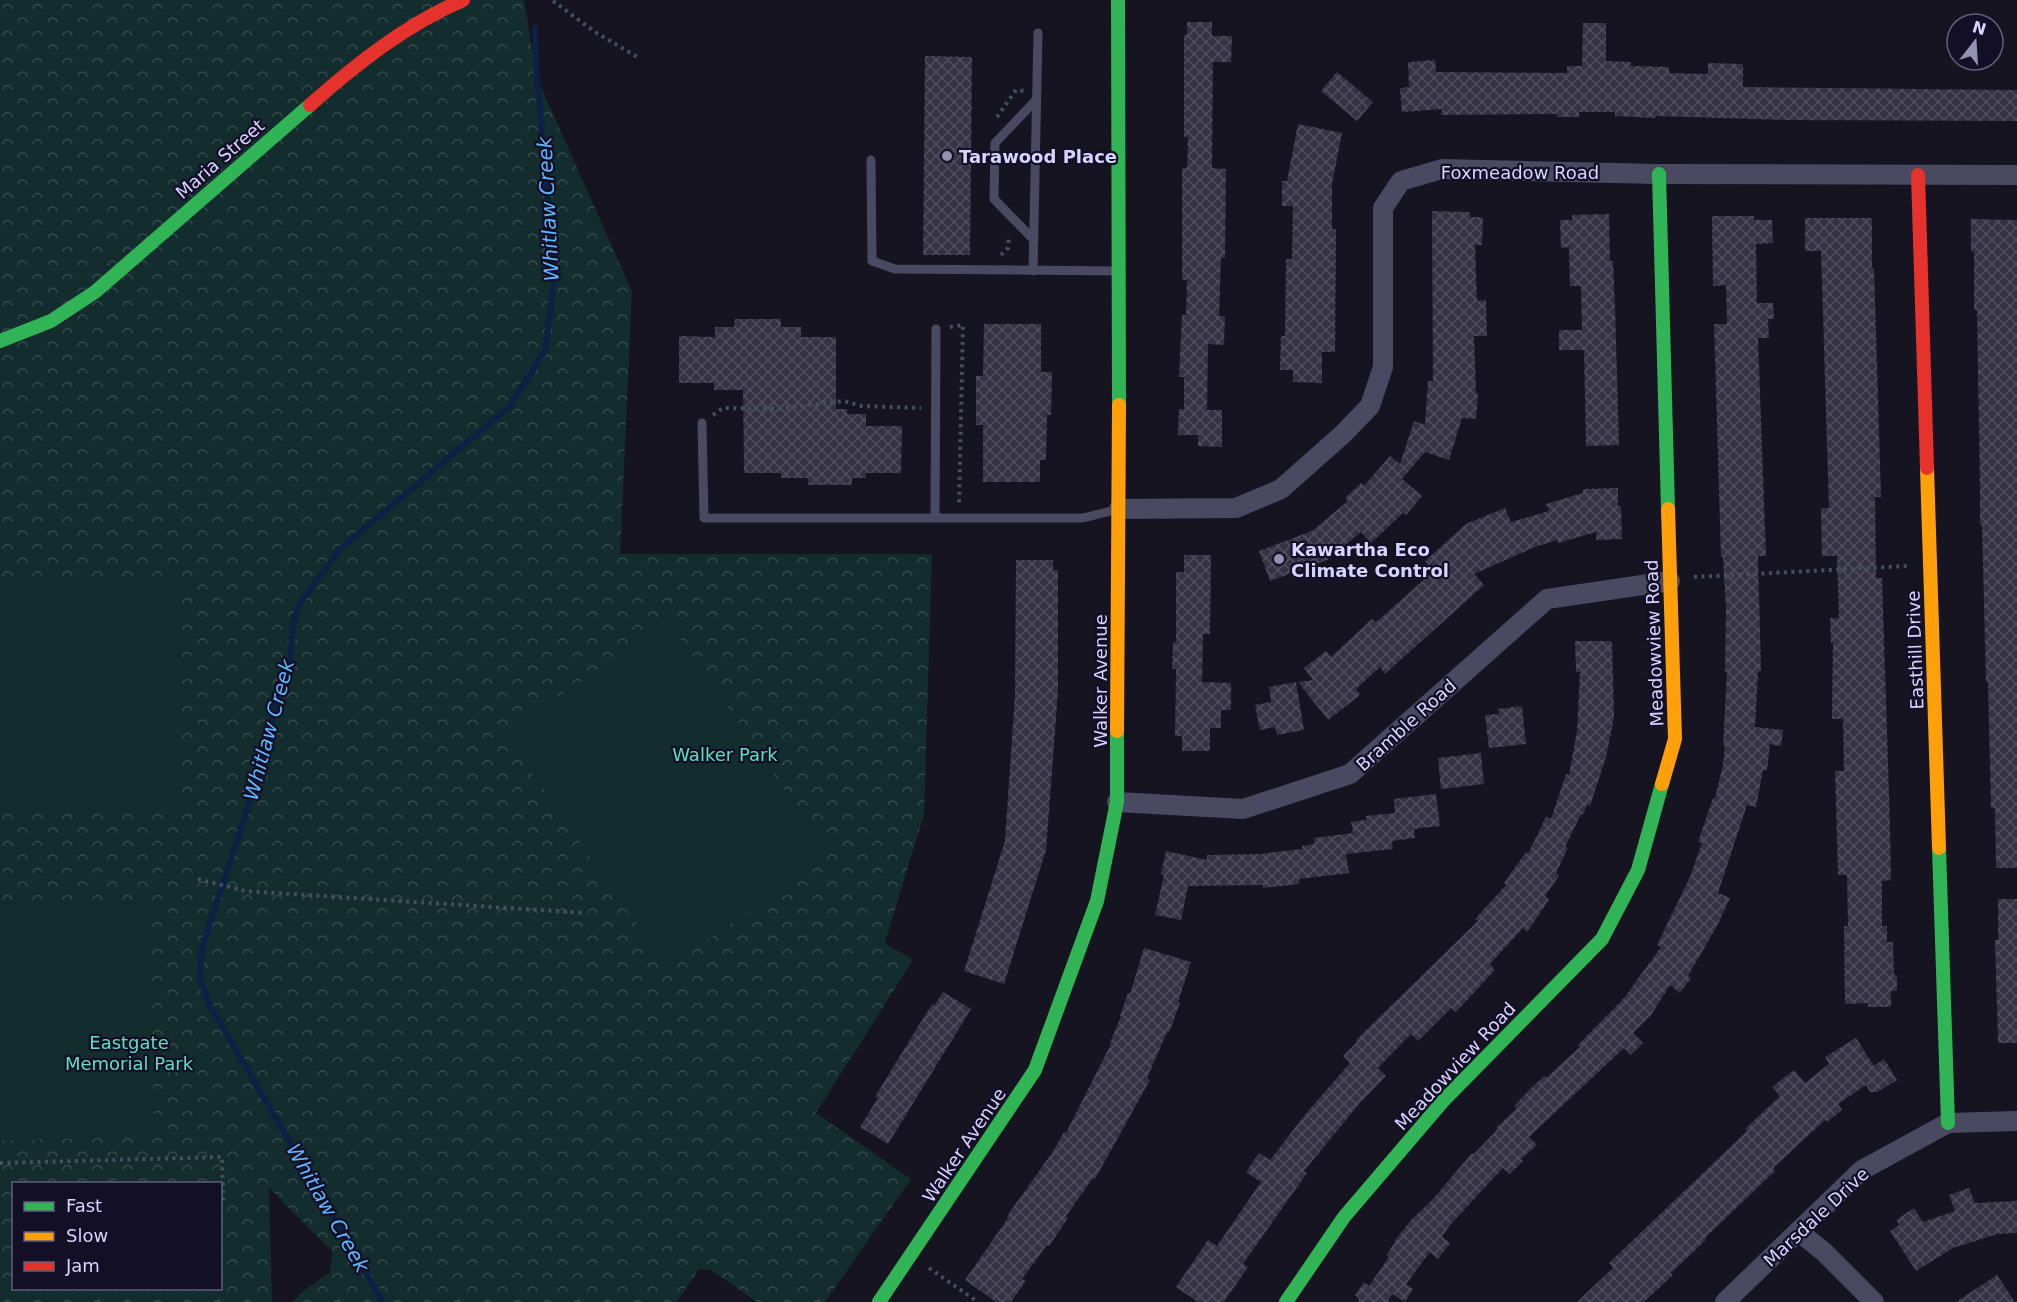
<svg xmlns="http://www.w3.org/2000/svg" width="2017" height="1302" font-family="'DejaVu Sans',sans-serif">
<defs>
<pattern id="forest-crowns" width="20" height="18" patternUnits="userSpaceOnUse" patternTransform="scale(1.5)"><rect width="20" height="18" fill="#132c2d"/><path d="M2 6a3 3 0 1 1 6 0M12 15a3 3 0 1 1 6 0" fill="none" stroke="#354a4c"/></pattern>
<pattern id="building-cross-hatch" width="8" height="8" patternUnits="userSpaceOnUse" patternTransform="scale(1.5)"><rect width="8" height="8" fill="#343243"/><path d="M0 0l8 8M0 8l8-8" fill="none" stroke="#514f5f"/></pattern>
</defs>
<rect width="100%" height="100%" fill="#161421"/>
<path fill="url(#forest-crowns)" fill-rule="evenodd" d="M0,0H524L537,78L632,291L620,554H932L924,814L885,943L913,960L816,1113L911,1179L825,1302H757L711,1270L699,1269L677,1302H293L302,1292L329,1273L333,1252L269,1188L272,1302H0ZM14,1184H220V1288H14Z"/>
<path fill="#132c2d" d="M180,583L183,807L0,809V585Z
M668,621L830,855L667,967L505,734Z
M150,901L154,1137L0,1140V903Z"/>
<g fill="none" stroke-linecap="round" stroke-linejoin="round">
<path stroke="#0d2144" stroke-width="6" d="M383,1302L209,1004L200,978L202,948L262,763L276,703L289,672L293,624L300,603L340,549L509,407L545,351L555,273L537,78L535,28"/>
</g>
<path fill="url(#building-cross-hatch)" d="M1187,22H1212V36H1232L1231,62H1213L1212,168L1226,169L1225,258H1221L1219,316H1225L1224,345L1208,344L1207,410H1222V447L1198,446V435H1178L1179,409H1184V377H1179L1180,357L1182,315H1186L1187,280H1182V168H1187L1188,137H1184V35H1187Z
M1583,23H1606V61L1631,62V66L1669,67V73L1708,74V63L1743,64V87L2017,90V121L1787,120L1656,116V118L1615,116V112H1579V117H1557V114L1441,115L1442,109L1402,112L1400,88L1409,87L1408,62L1435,60L1436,72L1567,73V66H1582Z
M925,56L972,57L970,255H923Z
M1337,72L1373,102L1357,121L1321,91Z
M1298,124L1342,133L1332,184V229H1336L1335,352H1322V383L1293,382V370H1280L1281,336H1285L1286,259H1292L1293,206H1282V181H1287Z
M1432,211L1470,212V217H1483L1482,245H1475L1477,301L1486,300L1487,336H1474L1476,393L1478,394L1476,419L1462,418L1449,460L1425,452L1402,479L1422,496L1406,515L1403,513L1371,543L1361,532L1327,560L1270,581L1259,551L1312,531L1348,501L1345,498L1361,483L1364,486L1390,456L1400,464L1414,421L1425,425L1428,381H1433Z
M1609,214L1610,261H1613L1615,307L1619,445L1586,446L1584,350H1559V330H1582L1581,286H1570L1569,247L1561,248L1560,220H1572V215Z
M1712,216H1754V220H1772L1773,243L1756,244L1757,303H1773L1774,319H1768L1769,338H1758L1766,556H1758L1761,671L1758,672L1755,727L1783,730L1781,746L1770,744L1767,770H1763L1756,807L1747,805L1718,893L1730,898L1717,926L1688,976L1691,978L1680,993L1670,985L1651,1015L1633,1033L1643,1043L1631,1055L1624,1048L1529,1137L1537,1145L1521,1159L1523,1161L1510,1174L1503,1168L1450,1225L1442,1237L1450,1243L1438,1259L1430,1252L1406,1284L1413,1289L1405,1302L1392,1294L1388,1300L1390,1302H1357L1359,1299L1355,1295L1364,1282L1369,1286L1389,1257L1387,1255L1397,1238L1411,1220L1433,1199L1472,1153L1474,1154L1498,1129L1496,1128L1517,1108L1514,1106L1528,1091L1544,1076L1546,1078L1580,1047L1578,1045L1624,998L1661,947L1657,945L1690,877L1702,843L1698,842L1713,798H1715L1723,765L1725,746H1723L1727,672H1725L1726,608L1723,557H1721L1714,324H1727L1726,285L1713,286Z
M1805,218H1872V268H1874L1881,497H1875L1876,578H1882L1890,825L1891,880L1882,881V926H1887V942H1893L1894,975H1897V991H1891V1007H1868V1003L1845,1004L1844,926H1848L1847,875H1838L1835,771H1844L1843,719H1832L1833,643H1831L1830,618H1839L1837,556H1822L1821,508H1829L1821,251H1805Z
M1971,219L2017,220V868H1996L1995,808H1991L1988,682H1986L1982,525H1980V494L1977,310H1974V252L1971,251Z
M735,319H781V327H801V337H836V409H847V414H866V426H902L901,473H866V478H852V485H808V478H781V473H744L743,390H714V383H679V336L715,337V327H734Z
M984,324H1041V372H1052L1051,415H1047L1046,460H1040V482H983V425H976V376H983Z
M1618,488V506H1621L1622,539L1596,540V532L1558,543L1557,540L1535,547L1474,574L1484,585L1385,674L1380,667L1356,689L1360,695L1328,720L1298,682L1313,680L1304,668L1326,651L1331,657L1372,619L1376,622L1434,571L1425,561L1466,524L1505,508L1511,522L1549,511L1546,504L1583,493V489Z
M1184,555H1211L1210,634H1203L1202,682L1231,683V710H1221V728H1210V751H1182V736H1175L1176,669H1172L1173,642H1176V572H1184Z
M1016,560H1053V570H1058V691L1046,850L1004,984L964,971L1005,841L1015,694Z
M1575,641H1612L1614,718L1606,757L1590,806L1587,804L1583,815L1581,814L1565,847L1568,848L1556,873L1559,876L1545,896L1549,900L1527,932L1523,928L1490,964L1495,970L1456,1012L1451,1008L1418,1041L1411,1034L1378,1068L1386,1076L1360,1103L1304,1171L1307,1173L1243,1264L1248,1267L1224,1302H1198L1176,1287L1208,1240L1217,1246L1261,1182L1246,1172L1259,1153L1270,1160L1308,1111L1350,1063L1343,1056L1357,1042L1356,1040L1478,921L1475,919L1506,885L1504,883L1526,852L1528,854L1546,817L1551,819L1566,774L1569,775L1577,731L1580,672H1576Z
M1296,682L1304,730L1277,735L1275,727L1260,730L1255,705L1271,702L1269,687Z
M1522,706L1526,744L1489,748L1485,715L1499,714L1498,709Z
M1481,753L1484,784L1441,789L1438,758Z
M1436,794L1440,826L1414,829L1415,838L1392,841L1393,849L1346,854L1349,873L1299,879V884L1263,888V885L1188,886L1181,920L1155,915L1164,875L1161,874L1166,851L1207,860V855L1260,854L1302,849V846L1314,844V838L1353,833L1351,822L1366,820V816L1395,813L1394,799Z
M1998,899H2017V1043H1998L1995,940H1998Z
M1144,948L1191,962L1178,1002L1180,1003L1169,1033L1167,1032L1147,1078L1150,1080L1095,1179L1093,1178L1066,1216L1068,1218L1049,1246L1047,1245L1022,1279L1026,1281L1011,1302H996L965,1280L1008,1218L1007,1216L1052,1153L1064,1132L1066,1133L1111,1044L1110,1043L1121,1016H1120L1128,993L1130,994Z
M943,992L971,1009L888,1144L860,1127L878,1098L875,1097L895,1064L932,1004L934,1006Z
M1856,1038L1874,1066L1884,1059L1897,1080L1877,1092H1870L1866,1085L1838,1104L1842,1110L1827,1122L1825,1120L1773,1168L1775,1171L1705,1238L1706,1240L1671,1273L1673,1275L1644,1302H1577L1613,1268L1609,1263L1747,1131L1745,1129L1780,1096L1772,1087L1794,1070L1805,1083L1829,1064L1825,1057Z
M1969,1188L1975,1203L2017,1201V1233L1997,1234L1953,1248L1916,1271L1890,1231L1899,1225L1896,1220L1914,1208L1923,1222L1955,1211L1949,1195Z
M1997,1275L2015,1302H1956Z"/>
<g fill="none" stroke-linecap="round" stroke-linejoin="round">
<path stroke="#44505f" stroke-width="4" stroke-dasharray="3 4.5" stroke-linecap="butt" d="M553,1L595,32L639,58
M997,117L1016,90L1024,91
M1001,255L1008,248L1009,235
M950,327L963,325L959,506
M713,415L723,408L774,409L844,401L862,406L921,408
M1694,577L1908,566
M198,879L245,891L586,913
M0,1163L222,1157L223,1201
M929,1268L978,1302"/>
<path stroke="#4a4962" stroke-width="9" d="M871,160L872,261L895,269L1118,271
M1034,240L994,199L995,143L1037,99
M1033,271L1038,33
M936,329L935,518H1083L1115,510
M702,423L704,518H935"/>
<path stroke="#4a4962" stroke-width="20" d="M1119,509L1236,508L1281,489L1343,434L1370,406L1383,367V208L1401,181L1442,169L1659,174L2017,175
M1117,802L1243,809L1350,774L1547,599L1670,581
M1798,1231L1824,1252L1874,1302
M1725,1302L1862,1170L1948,1123L2017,1121"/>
<path stroke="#30b455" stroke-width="14" d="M1118,0L1119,405
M1659,174L1668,509
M0,341L51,321L95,292L310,105
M1939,848L1948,1123
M879,1302L1035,1070L1097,901L1117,802V731
M1286,1302L1344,1217L1444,1100L1602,939L1638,870L1662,784"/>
<path stroke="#ff9f0a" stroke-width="14" d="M1927,468L1939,848
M1117,731L1119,405
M1662,784L1675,739L1668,509"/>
<path stroke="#e5322d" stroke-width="14" d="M310,105C356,64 407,24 463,0
M1918,175L1927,468"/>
</g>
<g fill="#9591b1" stroke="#130f26" stroke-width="2">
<circle cx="947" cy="156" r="6"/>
<circle cx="1279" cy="559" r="6"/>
</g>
<g text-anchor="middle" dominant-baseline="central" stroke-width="4.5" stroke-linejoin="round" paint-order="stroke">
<g font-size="18" font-weight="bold" fill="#d9d4ff" stroke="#130f26" text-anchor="start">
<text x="959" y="156">Tarawood Place</text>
<text x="1291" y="549">Kawartha Eco<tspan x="1291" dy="21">Climate Control</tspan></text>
</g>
<g font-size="18" fill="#d9d4ff" stroke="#130f26">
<text transform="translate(220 159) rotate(-41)">Maria Street</text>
<text x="1520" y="172">Foxmeadow Road</text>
<text transform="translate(1654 643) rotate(-92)">Meadowview Road</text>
<text transform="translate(1915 650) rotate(-92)">Easthill Drive</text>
<text transform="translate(1100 681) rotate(-90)">Walker Avenue</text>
<text transform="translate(1406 725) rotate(-42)">Bramble Road</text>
<text transform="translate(1455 1066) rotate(-47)">Meadowview Road</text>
<text transform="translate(964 1145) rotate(-56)">Walker Avenue</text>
<text transform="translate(1816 1217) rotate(-43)">Marsdale Drive</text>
</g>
<g font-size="18" fill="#5fe0c0" stroke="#130f26">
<text x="725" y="754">Walker Park</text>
<text x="129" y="1042">Eastgate<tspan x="129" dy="21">Memorial Park</tspan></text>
</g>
<g font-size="20" font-style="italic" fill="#62b6ff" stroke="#130f26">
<text transform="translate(548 209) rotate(-93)">Whitlaw Creek</text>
<text transform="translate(269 730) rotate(-75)">Whitlaw Creek</text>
<text transform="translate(328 1208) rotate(60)">Whitlaw Creek</text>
</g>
</g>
<rect x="12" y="1182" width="210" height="108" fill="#130f26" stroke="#625e7d" stroke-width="1.5"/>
<rect x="24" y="1202" width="30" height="9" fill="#30b455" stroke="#625e7d" stroke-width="1.5"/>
<text x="66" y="1212" font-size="18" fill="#d9d4ff">Fast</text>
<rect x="24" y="1232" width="30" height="9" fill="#ff9f0a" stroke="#625e7d" stroke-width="1.5"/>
<text x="66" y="1242" font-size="18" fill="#d9d4ff">Slow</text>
<rect x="24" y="1262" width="30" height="9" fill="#e5322d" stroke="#625e7d" stroke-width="1.5"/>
<text x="66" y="1272" font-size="18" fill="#d9d4ff">Jam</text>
<g transform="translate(1975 42) rotate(17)"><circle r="28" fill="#130f26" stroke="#625e7d" stroke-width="1.5"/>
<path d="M0-4.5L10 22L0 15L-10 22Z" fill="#9591b1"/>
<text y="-9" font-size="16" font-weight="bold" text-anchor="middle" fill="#d9d4ff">N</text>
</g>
</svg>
